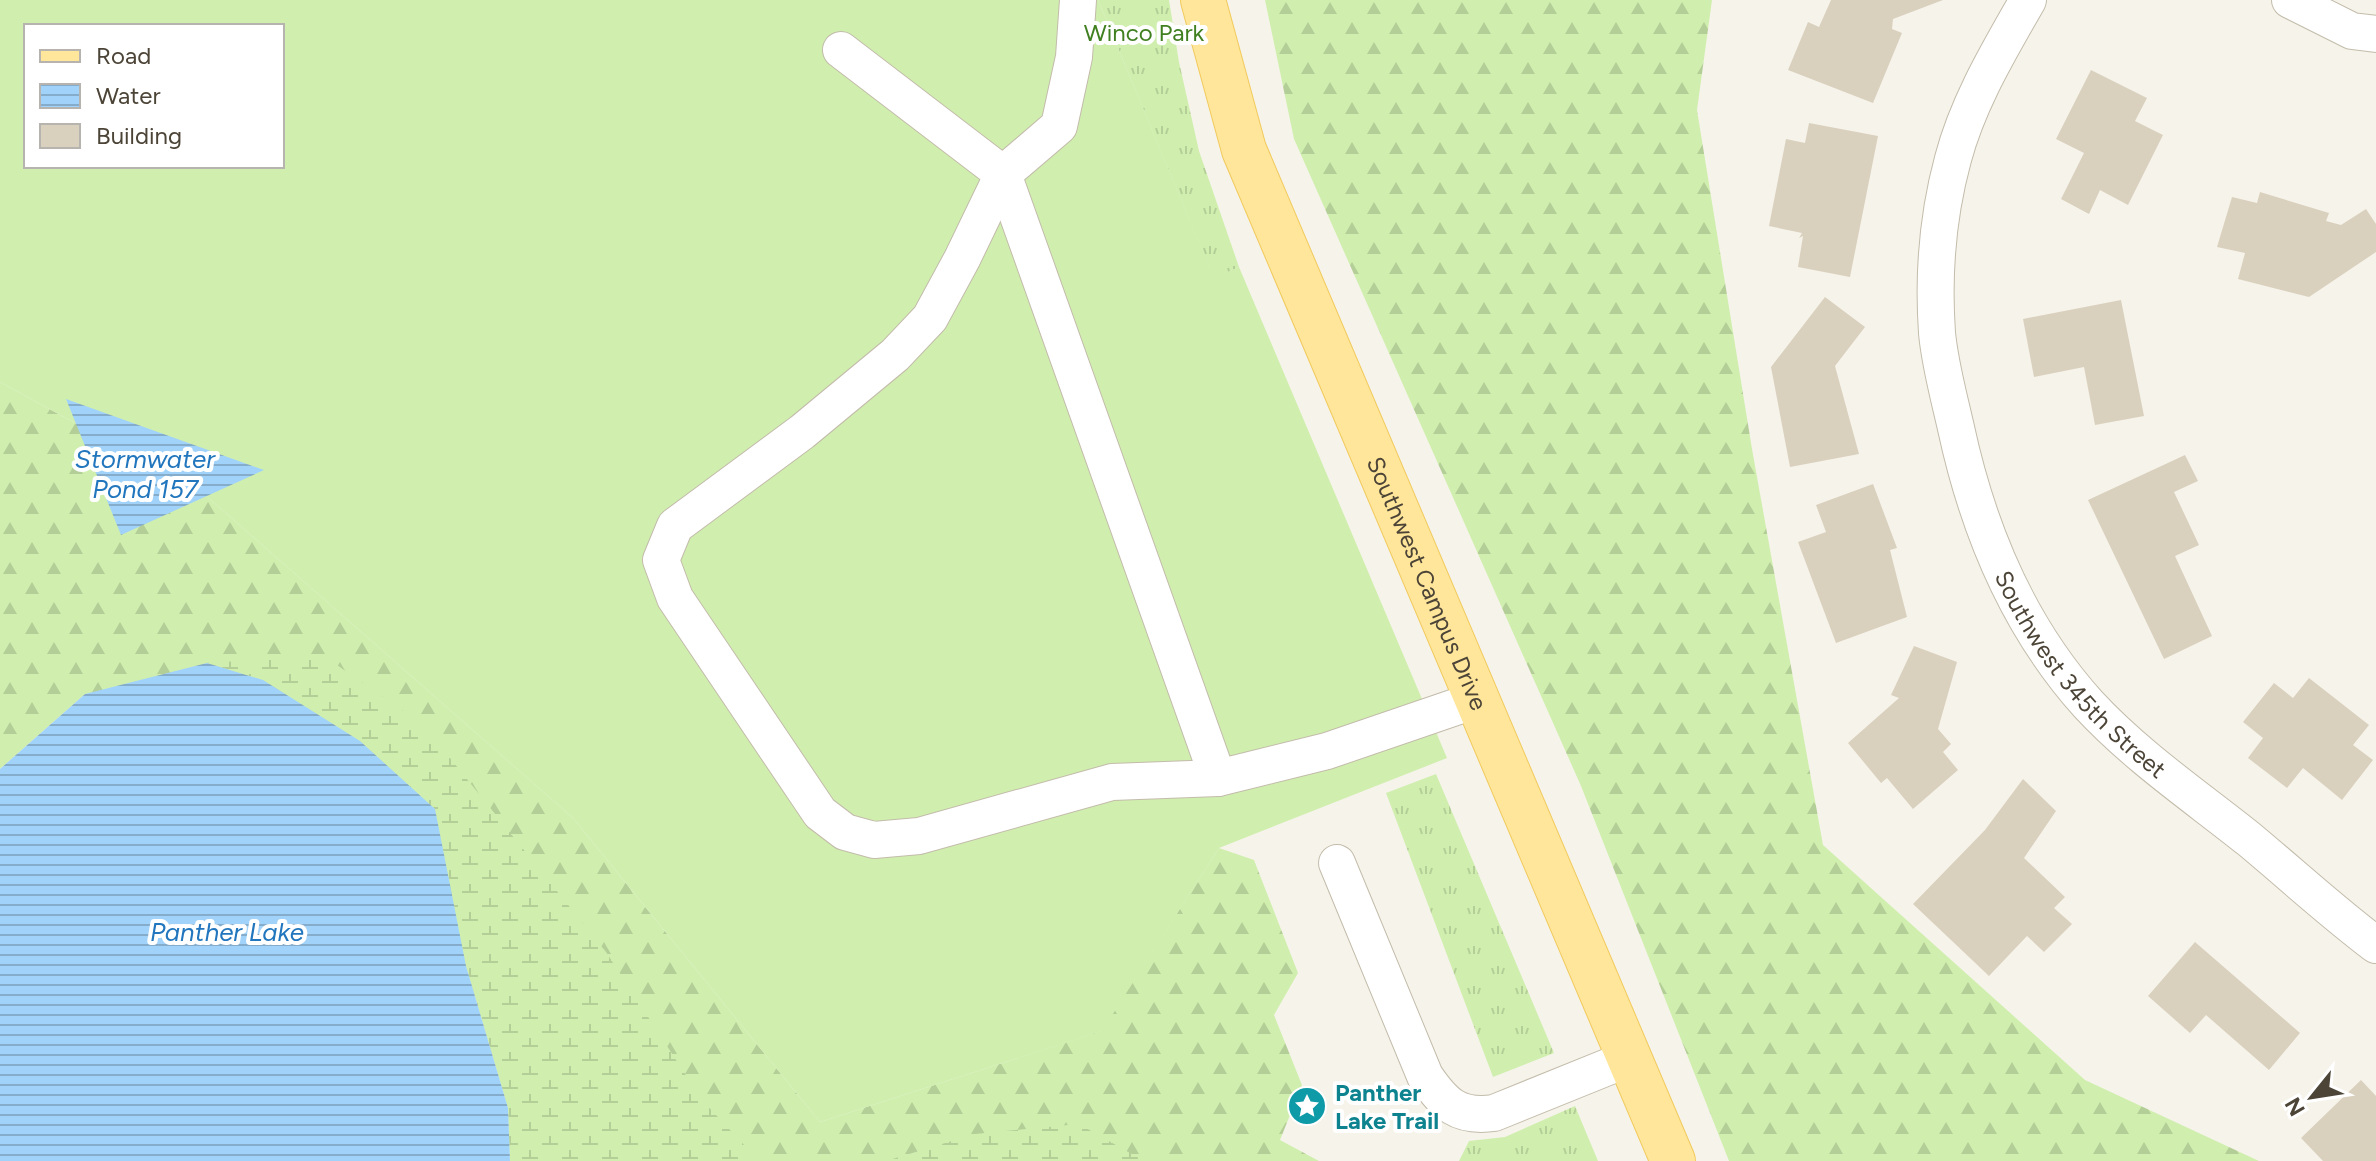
<svg xmlns="http://www.w3.org/2000/svg" width="2376" height="1161" font-family="Figtree,sans-serif">
<defs>
<pattern id="grass-tufts" width="24" height="20" patternUnits="userSpaceOnUse" patternTransform="scale(2)"><rect width="24" height="20" fill="#d0efaf"/><path d="M3 7l-1-3M5 7V3M7 7l1-3M15 17l-1-3M17 17v-4M19 17l1-3" fill="none" stroke="#b4ce97"/></pattern>
<pattern id="forest-firs" width="22" height="20" patternUnits="userSpaceOnUse" patternTransform="scale(2)"><rect width="22" height="20" fill="#d0efaf"/><path d="M5 1l3.5 6h-7zM16 11l3.5 6h-7z" fill="#b4ce97"/></pattern>
<pattern id="wetland-marsh" width="20" height="14" patternUnits="userSpaceOnUse" patternTransform="scale(2)"><rect width="20" height="14" fill="#d0efaf"/><path d="M1 5h8M5 5V1M11 12h8M15 12V8" fill="none" stroke="#b4ce97"/></pattern>
<pattern id="water-rules" width="6" height="5" patternUnits="userSpaceOnUse" patternTransform="scale(2)"><rect width="6" height="5" fill="#a1d2f9"/><path d="M0 2.5h6" fill="none" stroke="#85acca"/></pattern>
</defs>
<rect width="100%" height="100%" fill="#f6f3ea"/>
<path fill="url(#grass-tufts)" d="M1098,0H1169L1179,62L1199,151L1239,267L1214,279Z
M1436,774L1554,1053L1493,1077L1386,793Z
M1575,1106L1598,1161H1459L1469,1141L1505,1137Z"/>
<path fill="url(#forest-firs)" d="M1265,0H1712L1697,110L1752,449L1823,845L2085,1080L2259,1161H1729L1581,786L1294,139Z
M0,382L203,493L573,818L820,1122L1101,1031L1219,848L1254,860L1298,973L1274,1015L1302,1085L1280,1140L1319,1161H510L508,1108L466,966L85,694L0,769Z"/>
<path fill="url(#wetland-marsh)" d="M324,656L403,711L450,758L606,952L702,1100L759,1161H510L508,1108L466,966L435,809L360,741L263,680L207,663Z
M1079,1124L1144,1161H886L975,1134Z"/>
<path fill="#d0efaf" fill-rule="evenodd" d="M0,0H1098L1214,278L1239,267L1447,758L1219,848L1102,1031L820,1122L573,818L203,493L0,382ZM26,26H282V166H26Z"/>
<path fill="url(#water-rules)" d="M66,399L264,470L121,535Z
M207,663L263,680L360,741L435,809L466,966L508,1108L510,1161H0V769L85,694Z"/>
<path fill="#dad0be" d="M1831,0H1943L1893,19L1892,29L1902,33L1873,103L1788,70L1808,22L1819,27Z
M2091,70L2147,98L2135,121L2163,135L2128,205L2100,190L2089,214L2061,199L2084,153L2056,139Z
M1809,123L1878,136L1850,277L1798,267L1803,236L1799,238L1802,233L1769,226L1786,139L1805,143Z
M2260,192L2329,213L2326,221L2341,225L2366,209L2376,224V252L2309,297L2238,279L2245,253L2217,247L2232,197L2257,203Z
M1825,297L1865,327L1835,366L1859,454L1790,467L1771,367Z
M2121,300L2144,416L2095,425L2084,367L2034,377L2023,319Z
M2185,455L2198,481L2174,492L2199,545L2175,556L2212,636L2164,659L2088,500Z
M1873,484L1897,548L1890,550L1907,617L1836,643L1798,542L1826,532L1816,505Z
M1914,646L1957,662L1938,729L1951,744L1943,752L1958,770L1913,809L1887,778L1881,783L1848,743L1899,698L1891,695Z
M2309,678L2369,725L2353,745L2373,760L2342,800L2303,768L2287,788L2248,758L2263,738L2243,722L2274,683L2293,698Z
M2023,779L2056,811L2024,858L2065,897L2054,908L2072,924L2044,952L2027,936L1989,976L1913,904L1985,830Z
M2195,942L2300,1033L2269,1070L2206,1015L2190,1033L2148,996Z
M2361,1080L2376,1096V1161H2323L2301,1138Z"/>
<g fill="none" stroke-linecap="round" stroke-linejoin="round">
<defs>
<g id="minor">
<path d="M1078,0L1074,57L1059,126L1003,174L962,259L930,318L895,355L802,432L675,526L661,560L675,598L820,813L845,832L874,840L919,836L1112,782L1218,778L1327,751L1479,699"/>
<path id="s1" d="M2028,0C1999,51 1968,102 1953,159C1938,214 1933,275 1937,333C1940,365 1949,397 1956,428C1978,530 2017,625 2088,704C2136,756 2195,796 2250,840C2292,875 2332,912 2376,945"/>
<path d="M2290,0L2352,31L2376,34"/>
<path d="M841,50L1003,174L1218,778"/>
<path d="M1337,863L1425,1076C1444,1104 1458,1118 1494,1113L1630,1058"/>
</g>
<g id="major">
<path id="s2" d="M1203,0L1244,150L1673,1161"/>
</g>
</defs>
<use href="#minor" stroke="#c3bcab" stroke-width="38"/>
<use href="#major" stroke="#f1ca5d" stroke-width="46"/>
<use href="#minor" stroke="#fff" stroke-width="36"/>
<use href="#major" stroke="#ffe69a" stroke-width="44"/>
</g>
<defs>
<symbol id="sight-disc" viewBox="-11 -11 22 22"><circle r="9.5" fill="#0f9aa8" stroke="#fff"/><path d="M0-6L1.8-2.2L6-1.7L2.9 1.2L3.7 5.4L0 3.3L-3.7 5.4L-2.9 1.2L-6-1.7L-1.8-2.2Z" fill="#fff"/></symbol>
</defs>
<g fill-rule="evenodd">
<use href="#sight-disc" x="1285" y="1084" width="44" height="44"/>
</g>
<g text-anchor="middle" dominant-baseline="central" stroke-width="8" stroke-linejoin="round" paint-order="stroke">
<g font-size="24" fill="#418021" stroke="#fff">
<text x="1144" y="32">Winco Park</text>
</g>
<g font-size="24" fill="#4c4437" stroke="#fff">
<text stroke="none"><textPath href="#s2" startOffset="626">Southwest Campus Drive</textPath></text>
<text stroke="none"><textPath href="#s1" startOffset="730">Southwest 345th Street</textPath></text>
</g>
<g font-size="24" font-weight="bold" fill="#0d838f" stroke="#fff" text-anchor="start">
<text x="1335" y="1092">Panther<tspan x="1335" dy="28">Lake Trail</tspan></text>
</g>
<g font-size="26" font-style="italic" fill="#2176bd" stroke="#fff">
<text x="145" y="459">Stormwater<tspan x="145" dy="30">Pond 157</tspan></text>
<text x="227" y="932">Panther Lake</text>
</g>
</g>
<rect x="24" y="24" width="260" height="144" fill="#ffffff" stroke="#b7b4af" stroke-width="2"/>
<rect x="40" y="50" width="40" height="12" fill="#ffe69a" stroke="#b7b4af" stroke-width="2"/>
<text x="96" y="64" font-size="24" fill="#4c4437">Road</text>
<rect x="40" y="84" width="40" height="24" fill="url(#water-rules)" stroke="#b7b4af" stroke-width="2"/>
<text x="96" y="104" font-size="24" fill="#4c4437">Water</text>
<rect x="40" y="124" width="40" height="24" fill="#dad0be" stroke="#b7b4af" stroke-width="2"/>
<text x="96" y="144" font-size="24" fill="#4c4437">Building</text>
<g transform="translate(2312 1097) rotate(240)" stroke="#ffffff" stroke-width="6" paint-order="stroke">
<path d="M0-6L14 30L0 20L-14 30Z" fill="#4c4437"/>
<text y="-12" font-size="22" font-weight="bold" text-anchor="middle" fill="#4c4437">N</text>
</g>
</svg>
